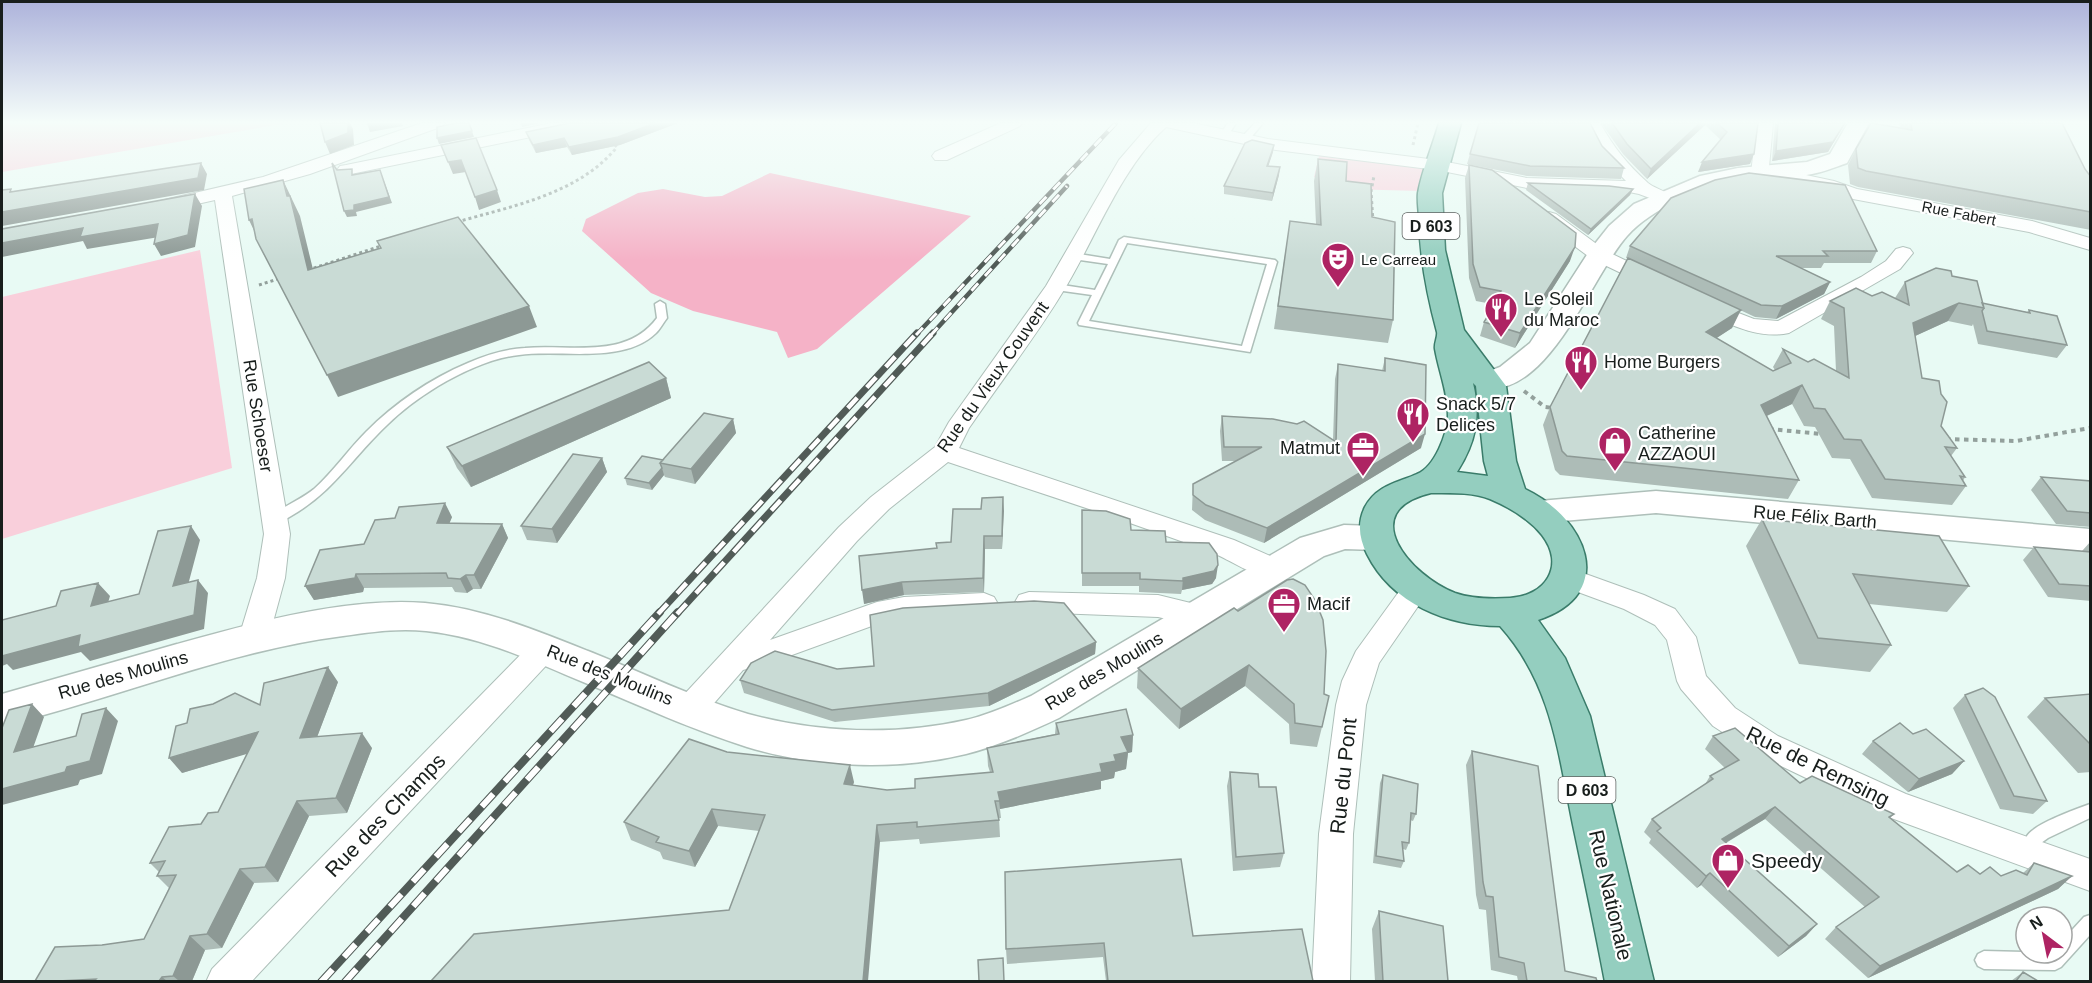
<svg xmlns="http://www.w3.org/2000/svg" width="2092" height="983" font-family="Arial,sans-serif">
<rect width="100%" height="100%" fill="#e8faf4"/>
<path fill="#f9cfdb" d="M2,123H288L2,172Z
M1320,152L1427,166L1422,191L1344,189L1324,179L1314,177Z
M200,250L232,468L2,539V297Z"/>
<path fill="#f5b2c7" d="M770,173L971,216L817,349L788,358L777,332L693,311L651,293L582,231L586,219L638,193L663,189L705,197L722,196Z"/>
<g fill="none" stroke-linecap="round" stroke-linejoin="round">
<defs>
<path id="lane" d="M1228,123H1236L1227,137H1221L1220,135Z
M1255,123H1263L1248,141H1242V137Z
M1124,237L1275,260L1277,262L1250,352L1079,325L1078,323L1092,295L1056,290L1051,287L1056,284L1095,290L1108,264L1073,259L1068,256L1073,253L1110,259L1119,240ZM1127,243L1267,264L1242,346L1089,321Z
M660,301L665,304L667,318C663,323 660,329 656,333C623,365 560,349 519,355C491,358 462,372 438,386C420,397 402,410 387,425C353,457 333,492 291,516C284,520 279,525 271,523L269,520C278,508 301,500 314,489C333,472 348,450 366,432C395,403 430,379 468,363C486,355 505,349 525,348C570,344 626,360 657,318L655,304Z
M2090,804V818L2048,838L2041,843L2042,854L2040,859L2034,861L2028,859C2025,853 2023,842 2027,836C2034,824 2076,809 2090,804Z
M2090,915V935L2061,967L2055,970L1984,969L1978,966L1975,960L1978,954L1984,951L2062,953V941L2084,917Z"/>
<path id="street" d="M422,123H445L443,126L310,174L232,196L290,534L285,578L269,637L264,645L254,648L244,645L239,637L257,578L264,534L215,200L166,211L160,209L157,205L160,201L263,177Z
M552,123H583L575,128L346,175L340,174L337,170L340,166L346,165Z
M1001,123H1022L1020,126L947,160H935L932,156L935,152Z
M1151,123H1193L1268,139L1437,160L1527,178L1626,181L1601,155L1584,123H1600C1614,148 1627,164 1648,183C1655,189 1666,190 1672,198L1669,202L1663,203L1639,194L1619,190L1527,188L1437,170L1268,149L1166,127C1122,167 1097,234 1067,285C1038,334 1001,381 969,428L959,448L1234,540L1286,563L1290,570L1286,577C1263,584 1235,562 1213,553C1126,520 1037,492 948,462L889,509L857,541L770,640L877,602L904,597L984,593L994,597L998,604L994,611L984,615L904,619L880,623L781,659L743,670L702,717L691,721L680,717L676,708L680,699L839,527L871,497L935,447L949,422L1046,286L1119,160Z
M1757,123H1773L1769,167L1834,181L1857,189L2032,221L2090,238V250L2029,232L1853,199L1822,189L1767,176L1760,178L1754,177L1751,173Z
M1549,212L1556,214L1606,251L1660,277L1663,281L1660,285H1646L1592,259L1542,222L1540,218L1542,214Z
M1903,247L1910,249L1913,253L1900,269L1789,333C1757,340 1725,322 1698,310L1695,306L1698,302L1705,300L1754,319L1778,321L1861,277L1886,261L1896,249Z
M1569,568L1644,595L1675,609L1696,637L1706,676L1735,708L1778,736L1906,794L2090,859V891L1883,815L1756,754L1713,726L1681,689L1677,681L1667,640L1655,625L1624,609L1559,585L1555,578L1559,571Z
M1416,579L1426,582L1430,589L1379,663L1366,705L1353,834L1350,982H1312L1319,834L1336,705L1342,681L1356,651L1406,582Z
M1029,592L1158,595L1207,607L1211,615L1207,623L1197,626L1158,617L1029,612L1019,609L1015,602L1019,595Z
M545,637L555,640L560,648L555,656L251,982H206L212,969L535,640Z"/>
<path id="secondary" d="M1848,123H1869L1847,163C1835,167 1824,172 1812,174C1789,179 1764,179 1740,182C1702,187 1652,208 1627,236C1591,276 1547,404 1479,387L1474,381L1479,375L1500,367L1530,343L1590,250L1609,226L1634,204L1700,176L1738,168L1807,162L1830,154Z
M1656,491L2090,529V553L1656,513L1539,523L1527,520L1522,512L1527,504L1539,501Z
M1344,525L1376,526L1388,529L1393,538L1388,547L1376,550L1345,549L1324,556L1059,718C1029,732 998,746 966,754C897,771 816,768 747,747C693,730 641,706 588,684C535,662 484,637 426,631C398,628 371,632 343,636C225,651 116,699 2,726V694C60,677 119,661 177,644C253,623 346,597 425,603C482,608 536,630 588,651C641,672 694,698 748,714C817,733 896,736 966,720C988,715 1010,705 1031,696L1300,538Z"/>
<path id="primary" d="M1439,123H1461L1442,193L1445,250L1464,330L1506,386L1516,461L1525,489C1585,517 1620,593 1538,620L1565,658L1590,716L1654,982H1605C1595,929 1584,877 1573,825C1558,752 1552,684 1500,626C1447,626 1392,604 1367,554C1359,538 1357,523 1365,507C1377,485 1397,483 1417,474C1435,467 1447,434 1448,416C1448,392 1439,372 1435,349C1434,343 1438,337 1437,332C1427,295 1420,259 1419,220C1419,211 1417,201 1418,193C1422,170 1433,145 1439,123ZM1473,383L1476,386L1484,461L1488,476L1457,472C1476,442 1481,417 1473,383ZM1431,493C1450,493 1472,492 1490,499C1509,507 1529,519 1542,535C1566,566 1545,596 1510,598C1492,599 1472,599 1455,593C1411,576 1354,511 1431,493Z"/>
</defs>
<use href="#lane" stroke="#aebfb9" stroke-width="3"/>
<use href="#street" stroke="#aebfb9" stroke-width="2"/>
<use href="#secondary" stroke="#aebfb9" stroke-width="3"/>
<use href="#primary" stroke="#3a7c6a" stroke-width="3"/>
<path stroke="#93a09c" stroke-width="3" stroke-dasharray="3 3" stroke-linecap="butt" d="M1413,145L1418,123
M457,222C512,206 579,194 617,147L614,144
M1373,222L1371,191L1374,176
M308,270L384,245
M259,285L281,278"/>
<path stroke="#93a09c" stroke-width="4" stroke-dasharray="4.5 4.5" stroke-linecap="butt" d="M1524,391L1545,407L1553,408
M1769,429L1822,434
M1946,439L2016,441L2090,428"/>
<use href="#lane" fill="#fff" fill-rule="evenodd"/>
<use href="#street" fill="#fff" fill-rule="evenodd"/>
<use href="#secondary" fill="#fff" fill-rule="evenodd"/>
<use href="#primary" fill="#94cebf" fill-rule="evenodd"/>
<defs>
<path id="rail-far2" d="M916,335L1116,123
M931,335L1067,186"/>
<path id="rail-far1" d="M658,614L917,333
M677,614L933,333"/>
<path id="rail" d="M321,982L660,612
M345,982L678,612"/>
</defs>
<use href="#rail-far2" stroke="#515b57" stroke-width="4.5"/>
<use href="#rail-far1" stroke="#515b57" stroke-width="7"/>
<use href="#rail" stroke="#515b57" stroke-width="8"/>
<use href="#rail-far2" stroke="#fff" stroke-width="3" stroke-dasharray="10" stroke-linecap="butt"/>
<use href="#rail-far1" stroke="#fff" stroke-width="4.5" stroke-dasharray="14" stroke-linecap="butt"/>
<use href="#rail" stroke="#fff" stroke-width="6" stroke-dasharray="17" stroke-linecap="butt"/>
</g>
<path fill="#adbcb7" d="M570,123H678L620,145L572,155L567,147L536,153L529,140L526,132Z
M1479,123L1602,146L1624,168L1621,179L1527,176L1467,164Z
M1601,123H1758L1750,164L1698,172L1721,140L1705,125L1647,179L1623,154Z
M1775,123H1845L1828,152L1772,161Z
M1899,123H2062L2085,169L2091,177V230L1858,187L1850,184L1848,165L1856,149L1900,128Z
M1273,152L1268,166L1279,175L1272,201L1224,194V186Z
M1318,159L1346,181L1372,217L1393,320L1388,343L1274,329L1290,221L1316,224L1314,181Z
M1469,165L1570,261L1515,348L1480,336L1484,322L1488,315L1492,304L1476,301L1469,278L1465,178Z
M1528,183L1633,189L1630,195L1588,235L1526,190Z
M1630,246L1877,251L1871,263H1824L1821,268H1801L1830,282L1824,294L1776,319L1755,317L1740,310L1732,328L1716,338L1773,371L1775,370L1773,367L1783,349L1808,362L1836,371L1834,326L1821,319L1830,301L1872,296L1895,298L1905,282L1952,276L1982,303L2027,312L2029,310L2067,345L2057,358L1978,344L1973,324L1972,326L1948,321L1915,336L1922,378L1941,426L1957,448L1951,456L1965,477L1963,481L1966,486L1952,505L1872,498L1850,459L1832,458L1815,427L1804,426L1792,404L1767,416L1799,480L1788,499L1560,475L1555,470L1543,425L1550,407L1628,258H1626Z
M1385,358L1421,448L1264,543L1205,520L1192,510L1193,484L1235,461H1222L1220,431L1222,416L1297,424L1333,440L1335,379L1338,364L1382,371Z
M666,378L671,398L471,487L457,468L447,447Z
M733,419L736,433L695,484L665,477L664,475L652,490L627,485L625,478L663,460Z
M602,458L607,472L557,543L527,540L521,526Z
M2041,477L2091,481V527L2056,524L2031,490Z
M1003,497L1002,549H985L984,592L904,595L864,604L937,548L951,542L981,509Z
M1082,510L1131,530L1166,542L1216,578L1212,584L1182,590L1181,594L1139,592V586H1082Z
M452,517L449,523L502,524L508,538L481,589H473L467,593L455,592L452,587L364,588L363,592L314,600L305,586L364,544L395,518Z
M1762,519L1969,586L1947,612L1869,604L1891,645L1870,672L1799,664L1746,546Z
M2091,541V601L2048,597L2023,560L2034,547L2082,551Z
M1234,608L1322,727L1317,747L1290,744L1289,724L1245,686L1179,729L1137,688L1138,668Z
M1096,642L1095,654L989,706L835,722L744,693L740,680Z
M338,682L317,737L372,748L347,813L309,816L278,882L254,883L222,948L205,950L192,981H35L102,945L144,939L169,888L157,876L159,872L150,863L218,812L247,753L182,773L260,705Z
M2091,694V772L2078,773L2027,717L2045,698Z
M1965,695L2047,801L2033,814L2000,809L1953,708Z
M1056,723L1133,735L1132,752L1128,753L1126,769L1115,772L1114,778L1101,781V789L1000,809L1001,818H999L1000,837L920,844L919,839L880,842L729,910L759,831L718,826L695,867L663,859L660,852L631,840L624,822L727,752L854,782L853,785L887,790L915,788L990,772L988,766L987,748L1055,734Z
M1913,734L1964,761L1952,774L1908,792L1862,754L1873,741Z
M1713,736L1800,783L1894,814L1890,818L1957,872L2001,876L2023,873L2034,863L2072,876L2058,889L1868,978L1825,939L1836,927L1865,907L1765,819L1726,843L1817,924L1806,936L1778,957L1701,885L1697,888L1649,843L1651,839L1644,832L1652,819L1704,786L1710,776L1725,768L1705,749Z
M1472,751L1565,971L1597,981H1518L1517,976L1491,970L1486,910L1479,909L1476,895L1466,765Z
M1230,772L1259,787L1284,853L1280,867L1233,871L1227,786Z
M1383,775L1416,814L1413,821L1410,820L1409,843L1406,850L1403,849L1404,861L1401,868L1373,863L1380,783Z
M1379,911L1448,981H1375L1372,929Z
M1193,936L1313,981H1106L1103,957L1007,964L1006,949Z
M2023,972L2038,981H2011Z"/>
<path fill="#8d9995" d="M348,123H350L353,129L354,145L330,154L325,142Z
M367,123H402L403,126L370,132Z
M521,123H541L522,127Z
M655,123H678L620,145L572,155L569,147Z
M1700,123H1705V125L1647,179L1651,169Z
M1845,123L1828,152L1772,161L1776,151Z
M472,131L474,137L439,144L437,138Z
M564,138L567,147L536,153L533,145Z
M1274,145L1273,152L1266,173L1267,166Z
M1754,154L1750,164L1698,172L1702,162Z
M461,160L466,172L453,174L448,162Z
M201,163L207,174L204,190L2,226V212Z
M1280,167L1279,175L1272,201L1273,193Z
M380,170L392,203L356,212L357,216L347,217L344,211L354,205Z
M283,180L300,216L318,290L308,270Z
M1633,189L1630,195L1588,235L1591,229Z
M497,190L501,202L479,210L475,197Z
M195,194L202,206L195,247L161,256L154,244Z
M252,219L259,241L249,220Z
M158,224L165,236L87,249L83,241L2,257V243L83,228Z
M1575,247L1570,261L1515,348L1520,333Z
M1830,282L1824,294L1776,319L1782,306Z
M1959,303L1948,321L1902,342L1913,323Z
M529,306L537,327L338,397L327,375Z
M1741,310L1732,328L1697,351L1706,332Z
M666,378L671,398L471,487L462,466Z
M1802,385L1792,404L1751,423L1761,405Z
M733,419L736,433L695,484L691,469Z
M1425,434L1421,448L1264,543L1267,528Z
M602,458L607,472L557,543L552,529Z
M662,468L664,475L652,490L649,483Z
M1003,497L1004,511L1002,549V536Z
M445,503L452,517L444,537L437,523Z
M502,524L508,538L481,589L474,575Z
M191,526L200,540L184,600L173,586Z
M984,536L985,549L984,592L983,578Z
M1218,565L1216,578L1212,584L1182,590L1183,578Z
M356,574L364,588L363,592L314,600L305,586Z
M466,575L473,589L467,593L460,579Z
M198,580L208,593L204,629L90,661L81,652L13,670L7,664L2,666V649Z
M902,582L904,595L864,604L862,590Z
M98,583L110,596L103,620L91,606Z
M1096,642L1095,654L989,706L988,693Z
M1249,665L1245,686L1179,729L1181,709Z
M328,667L338,682L311,753L300,738Z
M32,704L44,717L27,765L14,752Z
M106,708L118,721L102,774L80,780L78,785L2,805V789L67,767Z
M258,732L270,747L182,773L169,758Z
M362,733L372,748L347,813L336,798Z
M1133,735L1132,752L1128,753L1126,769L1115,772L1114,778L1101,781V789L1000,809L998,792L1100,764L1114,755L1121,737Z
M1964,761L1952,774L1908,792L1919,779Z
M850,765L854,782L847,801L844,784Z
M297,801L309,816L278,882L265,867Z
M1775,807L1765,819L1712,851L1722,839Z
M712,809L718,826L695,867L689,851Z
M877,825L880,842L868,981H863Z
M240,869L254,883L222,948L207,934Z
M1710,873L1701,885L1697,888L1706,876Z
M2072,876L2058,889L1868,978L1880,966Z
M1817,924L1806,936L1778,957L1789,946Z
M190,936L205,950L192,981H179L173,976Z
M162,977L167,981H159Z"/>
<path fill="#c9dbd5" stroke="#8d9995" stroke-width="1.5" d="M320,123H348V133L325,142Z
M457,123H469L472,131L437,138V127Z
M570,123H655L618,137L569,147L564,138L533,145L526,132Z
M1479,123H1590L1602,146L1624,168L1530,166L1470,154Z
M1612,123H1700L1651,169L1627,144Z
M1717,123H1758L1754,154L1702,162L1727,132Z
M1778,123H1845L1833,142L1776,151Z
M1871,123L1912,130L1911,123H2062L2085,169L2091,177V212L1866,171L1858,168L1856,149Z
M476,138L497,190L475,197L461,160L448,162L441,145Z
M1252,140L1274,145L1267,166L1280,167L1273,193L1224,186L1245,143Z
M1318,159L1347,162L1346,181L1371,184L1372,217L1395,222L1393,320L1278,306L1290,221L1321,225Z
M201,163L198,178L2,212V190L11,189L10,192Z
M332,163L337,170L352,169V175L380,170L389,197L354,205V210L344,211Z
M1469,165L1492,170L1576,233L1575,247L1520,333L1484,322L1494,306L1491,305L1501,291L1480,287L1473,264Z
M1749,173L1845,185L1877,251H1823L1828,256H1776L1830,282L1782,306L1761,305L1630,246L1671,198L1715,180Z
M283,180L287,196H290L308,270L381,248L377,241L458,217L529,306L327,375L256,239L252,219L249,220L244,189Z
M1528,183L1609,186L1633,189L1591,229Z
M195,194L188,235L154,244L158,224L80,237L83,228L2,243V229Z
M1628,258L1741,310L1706,332L1773,371L1791,363L1783,349L1808,362L1814,359L1849,378L1844,308L1830,301L1856,288L1872,296L1882,292L1909,305L1905,282L1936,268L1951,271L1952,276L1977,281L1984,308L1959,303L1913,323L1922,378L1939,381L1941,394L1947,402L1941,426L1957,448L1945,447L1965,477L1960,476L1966,486L1885,479L1861,440L1844,439L1825,409L1814,408L1802,385L1761,405L1799,480L1567,456L1562,451L1550,407Z
M1982,303L2030,313L2029,310L2057,316L2067,345L1987,331L1982,311L1984,308Z
M1385,358L1426,365L1425,434L1267,528L1206,505L1193,495V484L1262,447H1224L1222,416L1273,419L1297,424L1304,421L1336,442L1338,364L1385,371Z
M649,362L666,378L462,466L447,447Z
M704,413L733,419L691,469L660,463Z
M573,454L602,458L552,529L521,526Z
M642,456L663,460L660,463L662,468L649,483L625,478Z
M2041,477L2091,481V513L2067,511Z
M1003,497L1002,536H984L983,578L902,582L862,590L859,556L937,548L936,543L951,542L953,509H981L982,498Z
M445,503L437,523L502,524L474,575H466L460,579L448,578L446,573L356,574L355,578L305,586L320,550L364,544L375,520L395,518L399,507Z
M1082,510L1106,511L1130,519L1131,530L1165,531L1166,542L1209,543L1217,554L1218,565L1214,571L1183,578V581L1140,579V573H1082Z
M1762,519L1939,536L1969,586L1853,574L1891,645L1818,638Z
M191,526L173,586L198,580L194,615L78,647L80,635L2,656V620L56,606L61,591L98,583L91,606L139,594L158,531Z
M2034,547L2091,552V586L2059,584Z
M1293,579L1305,585L1315,600L1323,620L1326,651L1324,694L1329,696L1322,727L1295,723L1294,704L1249,665L1181,709L1138,668L1234,608L1238,611L1287,580Z
M1034,601L1064,603L1096,642L988,693L832,710L740,680L751,663L775,651L837,669L874,666L870,615L903,608Z
M328,667L300,738L362,733L336,798L297,801L265,867L240,869L207,934L190,936L173,976L162,977L159,981H94L96,979L58,981H35L55,947L102,945L144,939L176,875L157,876L165,861L150,863L169,827L201,824L208,813L218,812L258,732L169,758L176,726L187,723L190,709L213,704L235,693L260,705L264,683Z
M1983,688L1995,697L2047,801L2014,796L1965,695Z
M2091,694V745L2045,698Z
M32,704L14,752L76,736L82,714L106,708L90,761L67,767L65,772L2,789V728L9,710Z
M1126,709L1133,735L1121,737L1128,752L1114,755L1116,761L1100,764L1102,772L998,792L1000,801H995L999,820L917,827V822L877,825L863,981H431L474,934L729,910L765,815L712,809L689,851L656,842L659,837L624,822L689,739L727,752L850,765L844,784L887,790L915,788V779L993,772L987,748L1059,734L1056,723Z
M1900,723L1913,734L1926,729L1964,761L1919,779L1873,741Z
M1735,728L1800,783L1812,776L1894,814L1889,817L1957,872L1968,865L1980,874L1990,867L2001,876L2016,870L2027,875L2034,863L2072,876L1880,966L1836,927L1879,897L1775,807L1722,839L1817,924L1789,946L1710,873L1706,876L1657,831L1661,828L1652,819L1713,779L1710,776L1739,760L1713,736Z
M1472,751L1538,766L1565,971L1596,978L1597,981H1527L1524,963L1499,957L1493,897L1486,896L1483,882Z
M1230,772L1258,774L1259,787H1276L1284,853L1236,857Z
M1383,775L1418,784L1416,814L1411,813L1409,843L1402,842L1404,861L1376,856Z
M1181,859L1193,936L1302,929L1313,981H1108L1104,943L1006,949L1005,872Z
M1379,911L1443,926L1448,981H1383Z
M1003,958L1004,981H979L978,960Z
M2023,972L2038,981H2016Z"/>
<linearGradient id="sky" x2="0" y2="1"><stop stop-color="#adb3db"/><stop offset="0.47" stop-color="#f5fdfa"/><stop offset="1" stop-color="#f5fdfa" stop-opacity="0"/></linearGradient>
<rect width="2092" height="260" fill="url(#sky)"/>
<defs>
<symbol id="theatre-pin" viewBox="-11 -11 22 30"><path d="M0 17L-7.5 6A9.5 9.5 0 1 1 7.5 6Z" fill="#ae2363" stroke="#fff"/><path d="M-5-5.5Q0-4 5-5.5V0Q5 5 0 6Q-5 5-5 0ZM-3.3-2.5H-1v1.5H-3.3ZM1-2.5H3.3v1.5H1ZM-2.8 1Q0 5.5 2.8 1Z" fill="#fff"/></symbol>
<symbol id="restaurant-pin" viewBox="-11 -11 22 30"><path d="M0 17L-7.5 6A9.5 9.5 0 1 1 7.5 6Z" fill="#ae2363" stroke="#fff"/><path d="M-5-6h1v4h1v-4h1v4h1v-4h1v5L-1.5 .5V6h-2V.5L-5-1ZM5-6V6H3V1.5H1.5Q1.5-4 5-6Z" fill="#fff"/></symbol>
<symbol id="shop-pin" viewBox="-11 -11 22 30"><path d="M0 17L-7.5 6A9.5 9.5 0 1 1 7.5 6Z" fill="#ae2363" stroke="#fff"/><path d="M-5-2.5h2.3a2.7 3.5 0 0 1 5.4 0H5L5.5 6h-11ZM-1.5-2.5h3a1.5 2.3 0 0 0-3 0Z" fill="#fff"/></symbol>
<symbol id="office-pin" viewBox="-11 -11 22 30"><path d="M0 17L-7.5 6A9.5 9.5 0 1 1 7.5 6Z" fill="#ae2363" stroke="#fff"/><path d="M-6-3h4V-5.5h4V-3h4V5H-6ZM-1-4.5V-3h2v-1.5ZM-6 0V1H6V0Z" fill="#fff"/></symbol>
</defs>
<g fill-rule="evenodd">
<use href="#theatre-pin" x="1319" y="240" width="38" height="52"/>
<use href="#restaurant-pin" x="1482" y="290" width="38" height="52"/>
<use href="#restaurant-pin" x="1562" y="343" width="38" height="52"/>
<use href="#restaurant-pin" x="1394" y="395" width="38" height="52"/>
<use href="#shop-pin" x="1596" y="424" width="38" height="52"/>
<use href="#office-pin" x="1344" y="429" width="38" height="52"/>
<use href="#office-pin" x="1265" y="585" width="38" height="52"/>
<use href="#shop-pin" x="1709" y="841" width="38" height="52"/>
</g>
<g text-anchor="middle" dominant-baseline="central" stroke-width="4.5" stroke-linejoin="round" paint-order="stroke">
<g font-size="15" fill="#181e1c" stroke="#fff">
<text transform="translate(1959 213) rotate(11)">Rue Fabert</text>
</g>
<g font-size="15" fill="#181e1c" stroke="#fff" text-anchor="start">
<text x="1361" y="259">Le Carreau</text>
</g>
<g fill="#fff" stroke="#5d6260" stroke-width="1.5">
<rect x="1402.5" y="213" width="57" height="26" rx="4.5"/>
<rect x="1558.5" y="777" width="57" height="26" rx="4.5"/>
</g>
<g font-size="16" font-weight="bold" fill="#181e1c">
<text x="1431" y="226">D 603</text>
<text x="1587" y="790">D 603</text>
</g>
<g font-size="18" fill="#181e1c" stroke="#fff" text-anchor="start">
<text x="1524" y="299">Le Soleil<tspan x="1524" dy="21">du Maroc</tspan></text>
<text x="1604" y="362">Home Burgers</text>
<text x="1436" y="404">Snack 5/7<tspan x="1436" dy="21">Delices</tspan></text>
<text x="1638" y="433">Catherine<tspan x="1638" dy="21">AZZAOUI</tspan></text>
<text x="1340" y="448" text-anchor="end">Matmut</text>
<text x="1307" y="604">Macif</text>
</g>
<g font-size="18" fill="#181e1c" stroke="#fff">
<text transform="translate(993 377) rotate(-55)">Rue du Vieux Couvent</text>
<text transform="translate(258 416) rotate(81)">Rue Schoeser</text>
<text transform="translate(1815 517) rotate(5)">Rue Félix Barth</text>
<text transform="translate(1104 671) rotate(-31)">Rue des Moulins</text>
<text transform="translate(123 675) rotate(-16)">Rue des Moulins</text>
<text transform="translate(610 675) rotate(22)">Rue des Moulins</text>
</g>
<g font-size="21" fill="#181e1c" stroke="#fff">
<text transform="translate(1818 766) rotate(26)">Rue de Remsing</text>
<text transform="translate(1343 776) rotate(-84)">Rue du Pont</text>
<text transform="translate(385 815) rotate(-46)">Rue des Champs</text>
<text transform="translate(1611 895) rotate(77)">Rue Nationale</text>
</g>
<g font-size="21" fill="#181e1c" stroke="#fff" text-anchor="start">
<text x="1751" y="860">Speedy</text>
</g>
</g>
<rect width="2092" height="983" fill="none" stroke="#181e1c" stroke-width="6"/>
<g transform="translate(2044 935) rotate(328)"><circle r="28" fill="#ffffff" stroke="#a3a5a4" stroke-width="1.5"/>
<path d="M0-4.5L10 22L0 15L-10 22Z" fill="#ae2363"/>
<text y="-9" font-size="16" font-weight="bold" text-anchor="middle" fill="#181e1c">N</text>
</g>
</svg>
